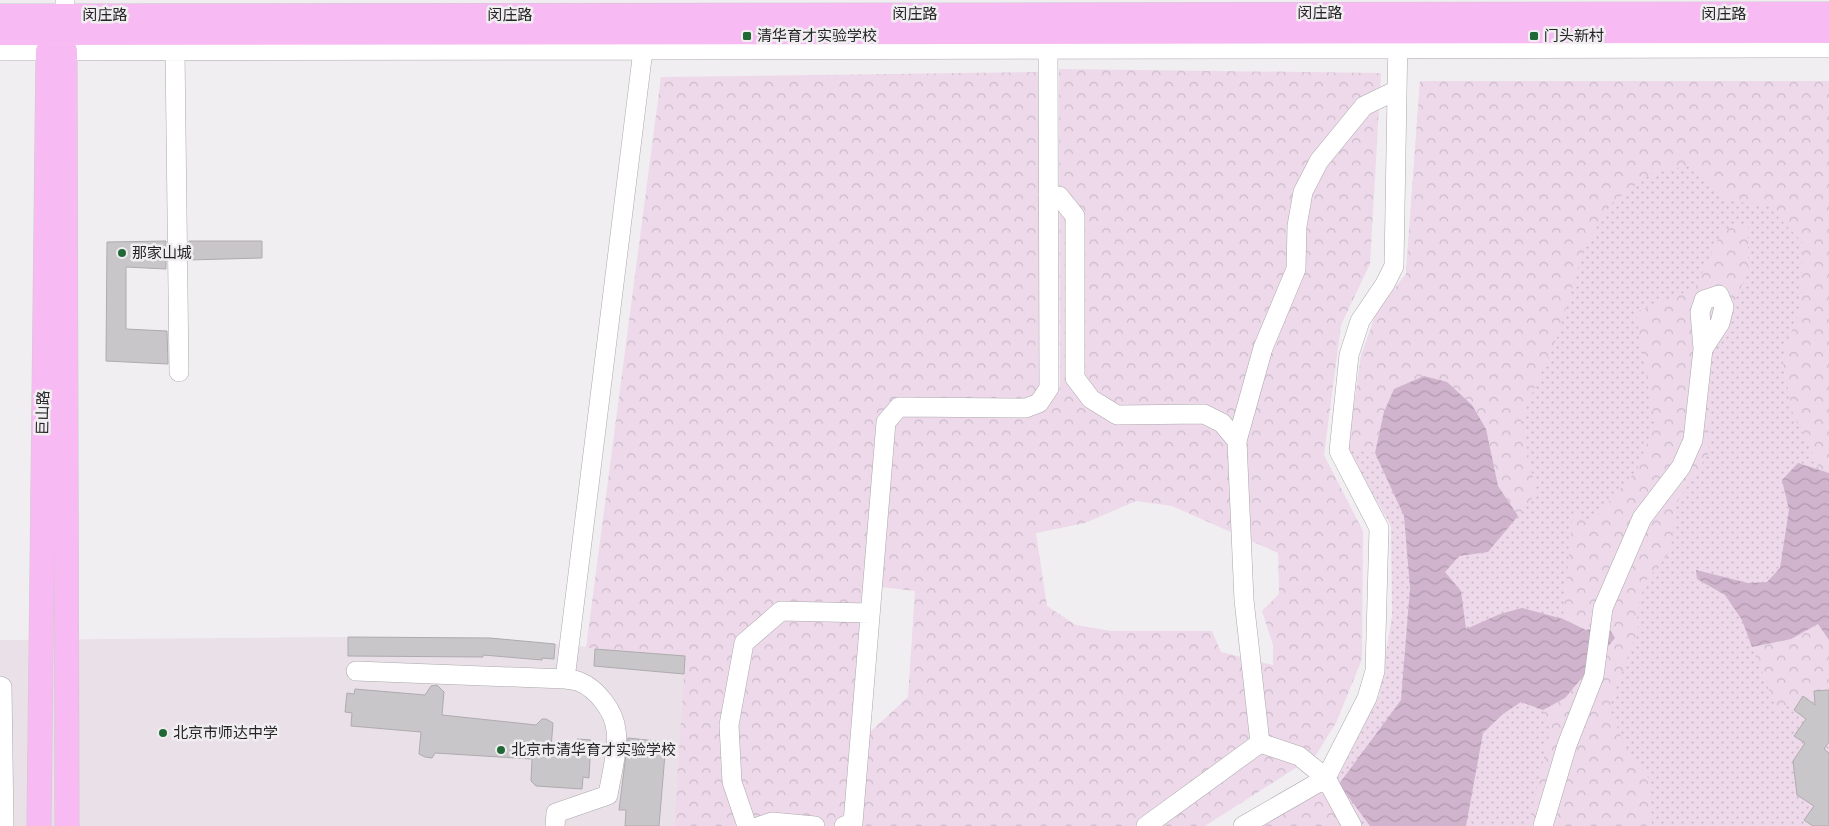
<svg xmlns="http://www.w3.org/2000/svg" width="1829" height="826" font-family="Rubik,'Noto Sans SC',sans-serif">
<defs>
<pattern id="green-dots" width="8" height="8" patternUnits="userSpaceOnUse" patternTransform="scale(1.25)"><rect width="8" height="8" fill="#edd9ea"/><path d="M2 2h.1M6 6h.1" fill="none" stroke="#cbbac9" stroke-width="1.8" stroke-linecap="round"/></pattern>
<pattern id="forest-crowns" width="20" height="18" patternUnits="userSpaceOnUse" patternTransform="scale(1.25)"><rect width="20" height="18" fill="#edd9ea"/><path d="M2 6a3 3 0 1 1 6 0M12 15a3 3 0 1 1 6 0" fill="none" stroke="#cbbac9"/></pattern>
<pattern id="water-waves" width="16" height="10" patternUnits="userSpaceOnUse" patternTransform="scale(1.25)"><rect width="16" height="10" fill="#d0b3cc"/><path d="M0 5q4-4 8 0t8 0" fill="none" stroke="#b29aaf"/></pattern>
</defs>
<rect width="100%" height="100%" fill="#f1eef1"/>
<path fill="#eae0e8" d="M340,637L491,638L685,656L674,826H0V640Z"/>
<path fill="url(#green-dots)" d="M1420,81H1829V826H1259L1336,781L1379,696L1392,616L1391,526L1348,450L1361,356L1377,311L1406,274Z"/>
<path fill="url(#forest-crowns)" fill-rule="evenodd" d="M1059,69L1381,73L1370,264L1341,325L1324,455L1363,531L1362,659L1336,723L1316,755L1205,826H674L685,656L586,648L661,77L1041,72L1060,398ZM1136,501L1172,506L1278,553L1279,594L1262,611L1273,645V665L1221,652L1212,631H1111L1076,625L1047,606L1036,533L1085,523ZM881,587L915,591L908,697L870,732Z
M1420,81H1829V473L1821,471L1793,414L1782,358L1801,306L1802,242L1768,206L1727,200L1690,165L1650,174L1607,207L1582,255L1558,335L1521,419L1536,493L1518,516L1498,486L1486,429L1384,412L1375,453L1348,450L1361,356L1377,311L1406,274Z
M1748,223V273L1710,351L1708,454L1676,504L1671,551L1645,582L1637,613L1638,630L1609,707L1625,746L1650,780L1652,826H1528L1551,728L1543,710L1565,698L1607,625L1586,630L1563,619L1573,512L1591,522L1637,470L1655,422L1644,364L1636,312L1695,288L1722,231Z
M1818,623L1829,640V690L1777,710L1752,647L1791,639Z
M1326,787L1346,826H1259Z"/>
<path fill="url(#water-waves)" d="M1424,376L1447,382L1472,405L1486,429L1498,486L1518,516L1488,552L1459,556L1445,572L1461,591L1466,629L1500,614L1522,608L1563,619L1586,630L1607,625L1615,638L1565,698L1543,710L1521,702L1503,714L1483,733L1466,826H1370L1339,784L1401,700L1410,588L1404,516L1375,453L1384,412L1394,389Z
M1798,463L1829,473V640L1818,624L1791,639L1752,647L1742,620L1725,595L1697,579L1696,570L1748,583L1767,582L1780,568L1789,510L1782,480Z"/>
<path fill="#c9c6c9" stroke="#aeabae" d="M166,241V269L126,267V329L167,331L168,364L106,361L107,242Z
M189,241H262V258L189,260Z
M348,637L490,638L555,644L554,659L542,658V660L483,655V657L348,656Z
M595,649L685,656L684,674L594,666Z
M437,685L444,692L442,715L536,725L542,719H546L553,723L551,748L576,749L577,739L591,740L589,778L583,777L582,789L536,786L531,781L532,759L435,753L432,758L425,757L419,754L421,732L351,726L352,713L345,712L347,693L354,694L355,689L425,695L431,686Z
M1829,690V742L1824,749L1829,753V826H1813L1804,820L1814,806L1797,795L1793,761L1805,743L1794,736L1806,719L1794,710L1803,696L1815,705L1814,691Z
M628,738L666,742L659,826H625L626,810H619Z"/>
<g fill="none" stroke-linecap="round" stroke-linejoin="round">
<defs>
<path id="minor" d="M65,29V0
M175,50L179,372
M0,51L1829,48
M1048,195L1059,196L1075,216V378L1091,399L1117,415L1204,414L1222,423L1237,441L1244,600L1260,743
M1237,441L1263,348L1296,269L1297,226L1303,192L1319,161L1364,106L1397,90
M356,671L565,679
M0,686L2,687L4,826
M555,826L556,813L608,795C611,777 619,746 616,730C614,711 597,689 580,682C576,680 570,680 565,679L643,50
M747,826L732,782L729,725L744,643L781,611L870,613
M760,826L772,822L815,826
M844,826L853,823L886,422L899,407L1026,408L1039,403L1049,388L1048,38
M1146,826L1260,743L1299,756L1326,778L1352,826
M1243,826L1326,778L1367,698L1375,671L1379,528L1339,451L1349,355L1360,321L1385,284L1394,266L1398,36
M1543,826L1567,745L1594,676L1603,608L1642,518L1681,467L1693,440L1703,349L1700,312L1704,300L1719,295L1724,307L1720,323L1703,349"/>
<path id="major" d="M0,16L1829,14
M0,33L1829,31
M65,51L67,826
M39,826L48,51"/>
</defs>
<use href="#minor" stroke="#aba8ab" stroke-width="20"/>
<use href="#major" stroke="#cbcbcb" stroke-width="25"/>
<use href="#minor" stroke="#fff" stroke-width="19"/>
<use href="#major" stroke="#f8baf3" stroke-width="24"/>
</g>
<g fill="#206937" stroke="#f1eef1" stroke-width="2">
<rect x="742" y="31" width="10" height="10" rx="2.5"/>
<rect x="1529" y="31" width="10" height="10" rx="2.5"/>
<circle cx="122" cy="253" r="5"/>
<circle cx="163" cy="733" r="5"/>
<circle cx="501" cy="750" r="5"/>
</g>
<g text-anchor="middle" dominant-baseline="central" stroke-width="5" stroke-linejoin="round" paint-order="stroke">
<g font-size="15" fill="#262526" stroke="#f1eef1">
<text x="1320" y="13">闵庄路</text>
<text x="915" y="14">闵庄路</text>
<text x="1724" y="14">闵庄路</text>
<text x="105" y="15">闵庄路</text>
<text x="510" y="15">闵庄路</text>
<text transform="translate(43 413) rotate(-89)">巨山路</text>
</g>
<g font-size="15" fill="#262526" stroke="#f1eef1" text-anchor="start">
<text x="757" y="36">清华育才实验学校</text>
<text x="1544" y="36">门头新村</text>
<text x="132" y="253">那家山城</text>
<text x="173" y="733">北京市师达中学</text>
<text x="511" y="750">北京市清华育才实验学校</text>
</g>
</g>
</svg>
